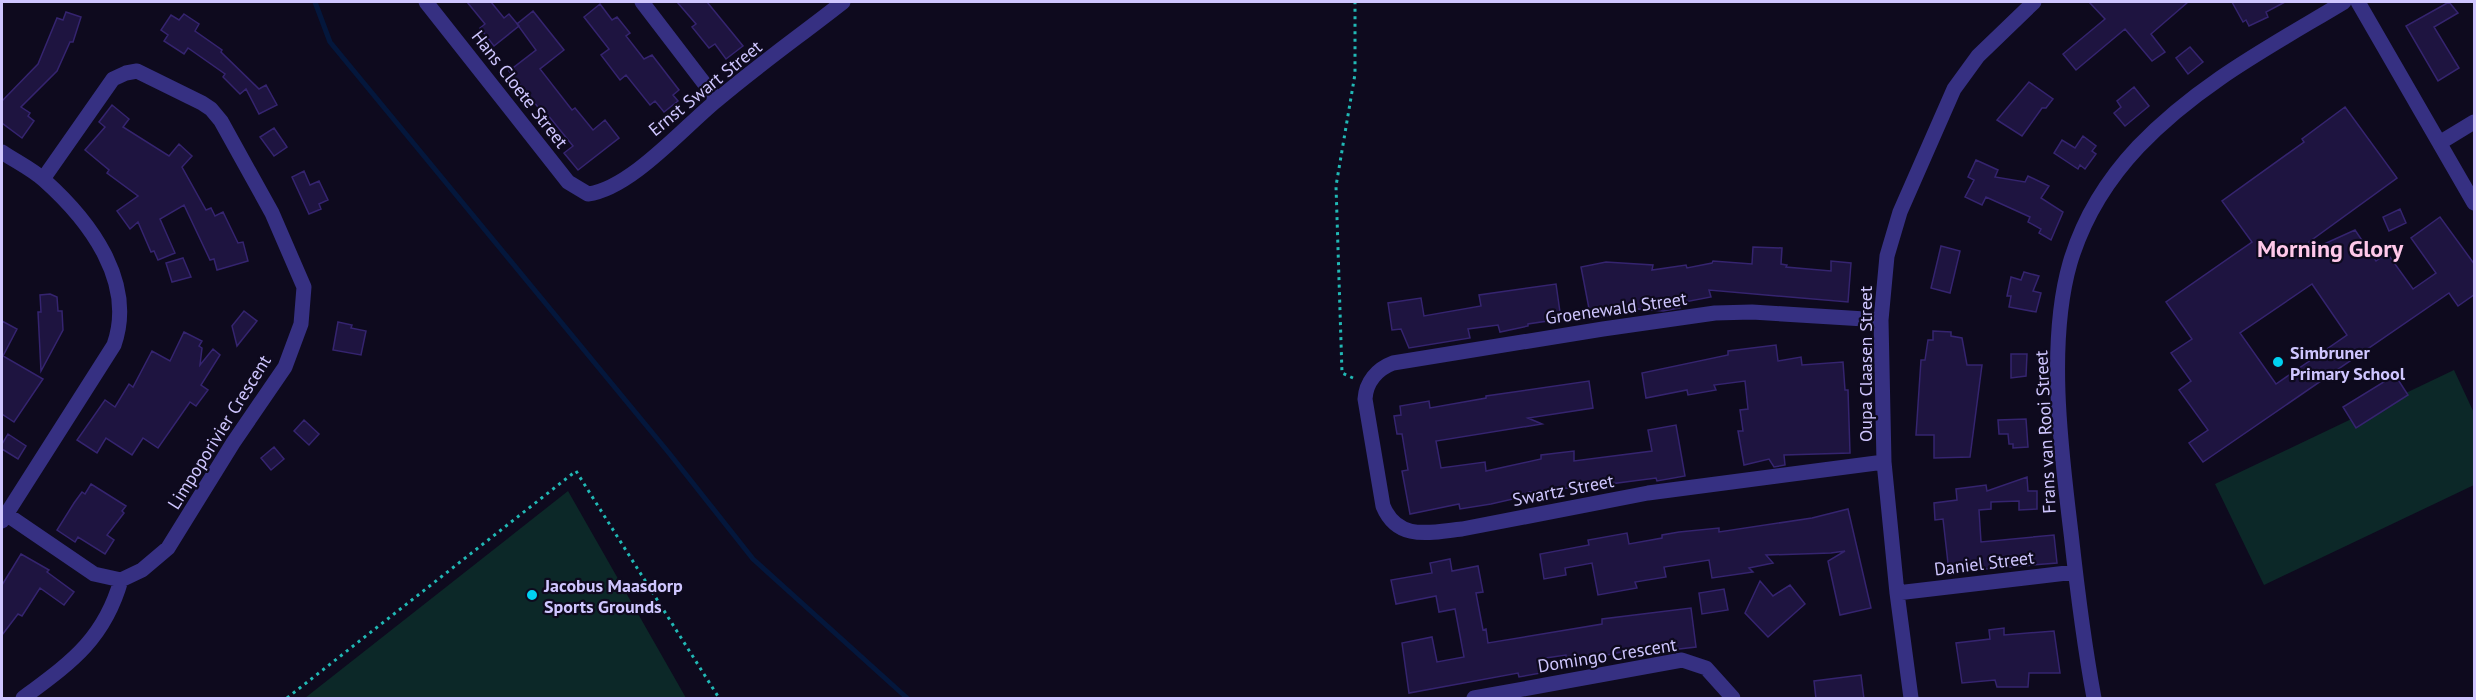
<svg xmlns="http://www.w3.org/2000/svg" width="2476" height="700" font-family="'PT Sans',sans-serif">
<rect width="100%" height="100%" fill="#0e0a1e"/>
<path fill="#0c2828" d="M2454,370L2474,413V485L2264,585L2215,484Z
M568,491L686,698H305Z"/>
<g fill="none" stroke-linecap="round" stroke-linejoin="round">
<path stroke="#04173c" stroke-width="5" d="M315,2L330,42L669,453L753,559L907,698"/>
</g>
<path fill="#1e1440" stroke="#35246f" stroke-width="1.5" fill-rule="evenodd" d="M467,2H491L504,18L509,14L519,26L494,46L480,28L485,24Z
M677,2H707L743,46L726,59L715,44L709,48L692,27L696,24Z
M2089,2H2188L2151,34L2165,52L2152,61L2125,29L2076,70L2063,54L2105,19Z
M2232,2H2285L2266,12L2268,17L2249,26L2246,20L2243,22Z
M2449,2L2458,13L2434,27L2459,68L2438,81L2406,26Z
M600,4L612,20L617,17L630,33L626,36L644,59L652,55L679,90L673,95L678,101L664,112L655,101L650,105L626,75L620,80L601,55L609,49L584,17Z
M533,11L564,50L540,69L572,110L575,108L593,130L605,120L619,138L578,170L564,153L573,146L543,109L541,111L509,71L536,50L517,24Z
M66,12L81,17L73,42H70L57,71L21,107L30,113L28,116L34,121L22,138L2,123V101L38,64L57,18L63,20Z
M184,14L199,24L195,31L222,50L221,52L259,89L266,85L277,105L259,114L246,89L240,94L223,77L225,74L188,48L184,54L164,41L168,35L161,30L171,15L179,20Z
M2190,47L2203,62L2188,74L2176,58Z
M2029,82L2053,99L2046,108H2042L2022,136L1997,120Z
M2134,87L2149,106L2125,126L2114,113L2121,107L2117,101Z
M112,105L129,119L123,127L169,156L179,144L192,156L182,167L206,210L211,208L215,216L223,212L238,243L243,242L248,261L217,270L214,259L210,260L184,205L160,219L175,253L158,260L154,251L151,252L138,222L130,229L117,211L138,196L107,173L109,170L85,150L105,127L99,122Z
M2345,107L2397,178L2309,242L2313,249L2355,230L2376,261L2387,253L2413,289L2436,273L2411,238L2440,217L2475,265V294L2458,306L2449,293L2203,462L2189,443L2208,430L2179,390L2191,381L2171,353L2192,339L2166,302L2252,242L2222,201L2304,142L2302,139ZM2312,284L2347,335L2276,384L2240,333Z
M274,128L287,147L274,156L260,137Z
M2083,136L2096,146L2092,151L2096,154L2085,169L2080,165L2078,169L2054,153L2062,140L2075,148Z
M1976,160L1998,170L1995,177L2025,182L2028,176L2049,186L2041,198L2063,212L2051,240L2039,233L2041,229L2028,222L2030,217L1986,197L1982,205L1965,197L1974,180L1968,177Z
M304,171L310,185L319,181L328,200L319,204L321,209L309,214L292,177Z
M2400,209L2406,223L2389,231L2383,217Z
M1941,246L1960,251L1950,293L1931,288Z
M1753,247L1782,248L1781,264L1787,265L1786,267L1831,271V261L1851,263L1848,302L1709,290L1711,297L1679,303L1680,308L1663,311L1614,307L1616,314L1591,319L1581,267L1606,262L1653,265L1652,270L1686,265L1687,268L1712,263L1713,261L1752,264Z
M183,258L191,277L172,282L166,263Z
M2024,272L2039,276L2033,291L2041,293L2036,312L2009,307L2011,296H2007L2011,277L2021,280Z
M1556,284L1561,319L1528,324V326L1500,332L1498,325L1468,329L1470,338L1409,348L1401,329L1392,330L1388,303L1421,298L1424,316L1481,306L1479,295Z
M50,294L57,297L58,311H62L63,330L41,371L38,312H41L40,295Z
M244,311L257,321L237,346L232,326Z
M2,321L17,329L3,356L43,379L14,422L2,414Z
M338,322L352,325L351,328L366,331L361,355L333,350Z
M1933,331L1951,332V336L1962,338L1967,365H1982L1970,457L1934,458V435H1916L1921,360H1925L1928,340H1933Z
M184,332L202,341L199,346L202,348L200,365L213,349L220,355L201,385L208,390L196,406L190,402L158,448L143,438L132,455L106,438L97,453L77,440L105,400L115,407L129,384L133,387L152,351L170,361Z
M1776,345L1778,361L1801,357L1802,365L1843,362L1845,390H1848L1850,453L1784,455L1785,465L1774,467L1769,459L1744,465L1738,431H1743L1740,410L1748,409L1745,381L1714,385L1716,390L1688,395L1687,390L1646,398L1642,373L1728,355V351Z
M2011,354H2027L2026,376L2011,378Z
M2395,375L2408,395L2356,428L2343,407Z
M1589,381L1593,408L1528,418L1542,424L1436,441L1441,468L1485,462L1486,471L1541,459V455L1574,451V461L1652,451L1648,430L1676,425L1685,476L1657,481L1656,478L1610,484V488L1578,492V487L1529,492L1530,495L1491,504L1460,509L1459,504L1410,514L1402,471L1408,470L1402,434H1397L1394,416L1401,415L1400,406L1429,401L1430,408L1486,398V396Z
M2026,419L2028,447L2013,448V444H2009L2008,434H1999L1998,420Z
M304,420L319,434L309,445L294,431Z
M8,434L26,446L18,459L2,449V444Z
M274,447L284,459L271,470L261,458Z
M2027,477L2028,491H2037V509L2019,510V501L1991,502V509L1979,510L1981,542L2054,535L2057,563L1949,572L1943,519L1935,520L1934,503L1957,500L1956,489L1986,485L1987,491Z
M91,484L126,506L122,511L124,513L107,535L114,540L105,554L78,537L75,542L57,530L74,503L82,492L85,494Z
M1848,509L1871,608L1840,615L1828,561L1845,551L1831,553L1766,555L1773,563L1749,568L1753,572L1712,578L1709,560L1664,567L1666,577L1635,582L1637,588L1598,595L1592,563L1565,568L1566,575L1544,579L1540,554L1589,545L1588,540L1627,533L1629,544L1662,538V535L1679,532L1719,528V532L1812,518Z
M21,554L49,570L47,572L74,592L64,605L40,588L22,616L18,614L2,635V585Z
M1450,559L1452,571L1478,566L1483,592L1476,593L1483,630L1486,629L1488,643L1602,624V619L1691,608L1696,647L1662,651L1661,644L1567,663L1566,655L1539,659L1541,673L1519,677L1518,673L1409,693L1402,643L1432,637L1437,662L1464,657L1455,609L1439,612L1436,596L1396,604L1391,580L1432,573L1430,563Z
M1760,581L1773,596L1790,585L1805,604L1768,637L1745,613Z
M1724,589L1728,610L1702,614L1699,593Z
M2004,628V635L2054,631L2060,673H2029L2028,687H1997L1995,680L1962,683L1956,643L1990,639L1989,630Z
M1861,675L1864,699H1816L1814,681Z"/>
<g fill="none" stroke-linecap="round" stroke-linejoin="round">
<path stroke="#21b8b5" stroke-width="3" stroke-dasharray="3 4.5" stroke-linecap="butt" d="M1353,378L1342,373L1336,186L1355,74V2
M287,698L576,471L719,698"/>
<path stroke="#363082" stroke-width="15" d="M426,2L568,182L588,194C630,189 683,128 716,101C757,66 801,35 843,2
M642,2L717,100
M2358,2L2474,203
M2441,142L2474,122
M2,152C15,161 32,169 44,180C90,221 136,282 114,345L2,521
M1881,320L1752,312L1715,313L1603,329L1393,363C1377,369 1366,382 1365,399L1383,506C1398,542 1431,532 1462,529L1648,493L1884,462
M6,514L94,574L121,580L142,570L168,548L233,443L285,367L301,324L304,287L272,213L221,121L211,109L202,103L137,71L126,73L113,79L43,179
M1897,593L2075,572
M23,698C70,663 104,640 121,580
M1474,698L1682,660L1706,668L1733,698
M1911,698L1897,593L1884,462L1881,320L1887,256L1900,212L1954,89L1978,56L2034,2
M2094,698C2084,644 2077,588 2071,533C2061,450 2047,343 2070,263C2083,219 2107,180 2138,147C2198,84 2271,46 2344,2"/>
</g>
<g fill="#00d1f1" stroke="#0e0a1e" stroke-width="2">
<circle cx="2278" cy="362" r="6"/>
<circle cx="532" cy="595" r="6"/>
</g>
<g text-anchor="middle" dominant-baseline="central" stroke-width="4.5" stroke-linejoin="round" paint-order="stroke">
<g font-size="18" fill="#cfc6ff" stroke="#0e0a1e">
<text transform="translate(705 88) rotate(-39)">Ernst Swart Street</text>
<text transform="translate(520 89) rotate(52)">Hans Cloete Street</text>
<text transform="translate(1616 308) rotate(-8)">Groenewald Street</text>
<text transform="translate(1865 364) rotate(-90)">Oupa Claasen Street</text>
<text transform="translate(219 432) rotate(-58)">Limpoporivier Crescent</text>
<text transform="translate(2045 432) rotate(-93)">Frans van Rooi Street</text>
<text transform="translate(1563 490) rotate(-11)">Swartz Street</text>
<text transform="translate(1984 563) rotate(-7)">Daniel Street</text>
<text transform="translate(1607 655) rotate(-9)">Domingo Crescent</text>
</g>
<g font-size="18" font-weight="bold" fill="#cfc6ff" stroke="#0e0a1e" text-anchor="start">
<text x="2290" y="352">Simbruner<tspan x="2290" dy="21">Primary School</tspan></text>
<text x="544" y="585">Jacobus Maasdorp<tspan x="544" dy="21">Sports Grounds</tspan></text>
</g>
<g font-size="24" font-weight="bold" fill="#ffc8e9" stroke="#0e0a1e">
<text x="2330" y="248">Morning Glory</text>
</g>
</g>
<rect width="2476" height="700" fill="none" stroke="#cfc6ff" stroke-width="6"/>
</svg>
